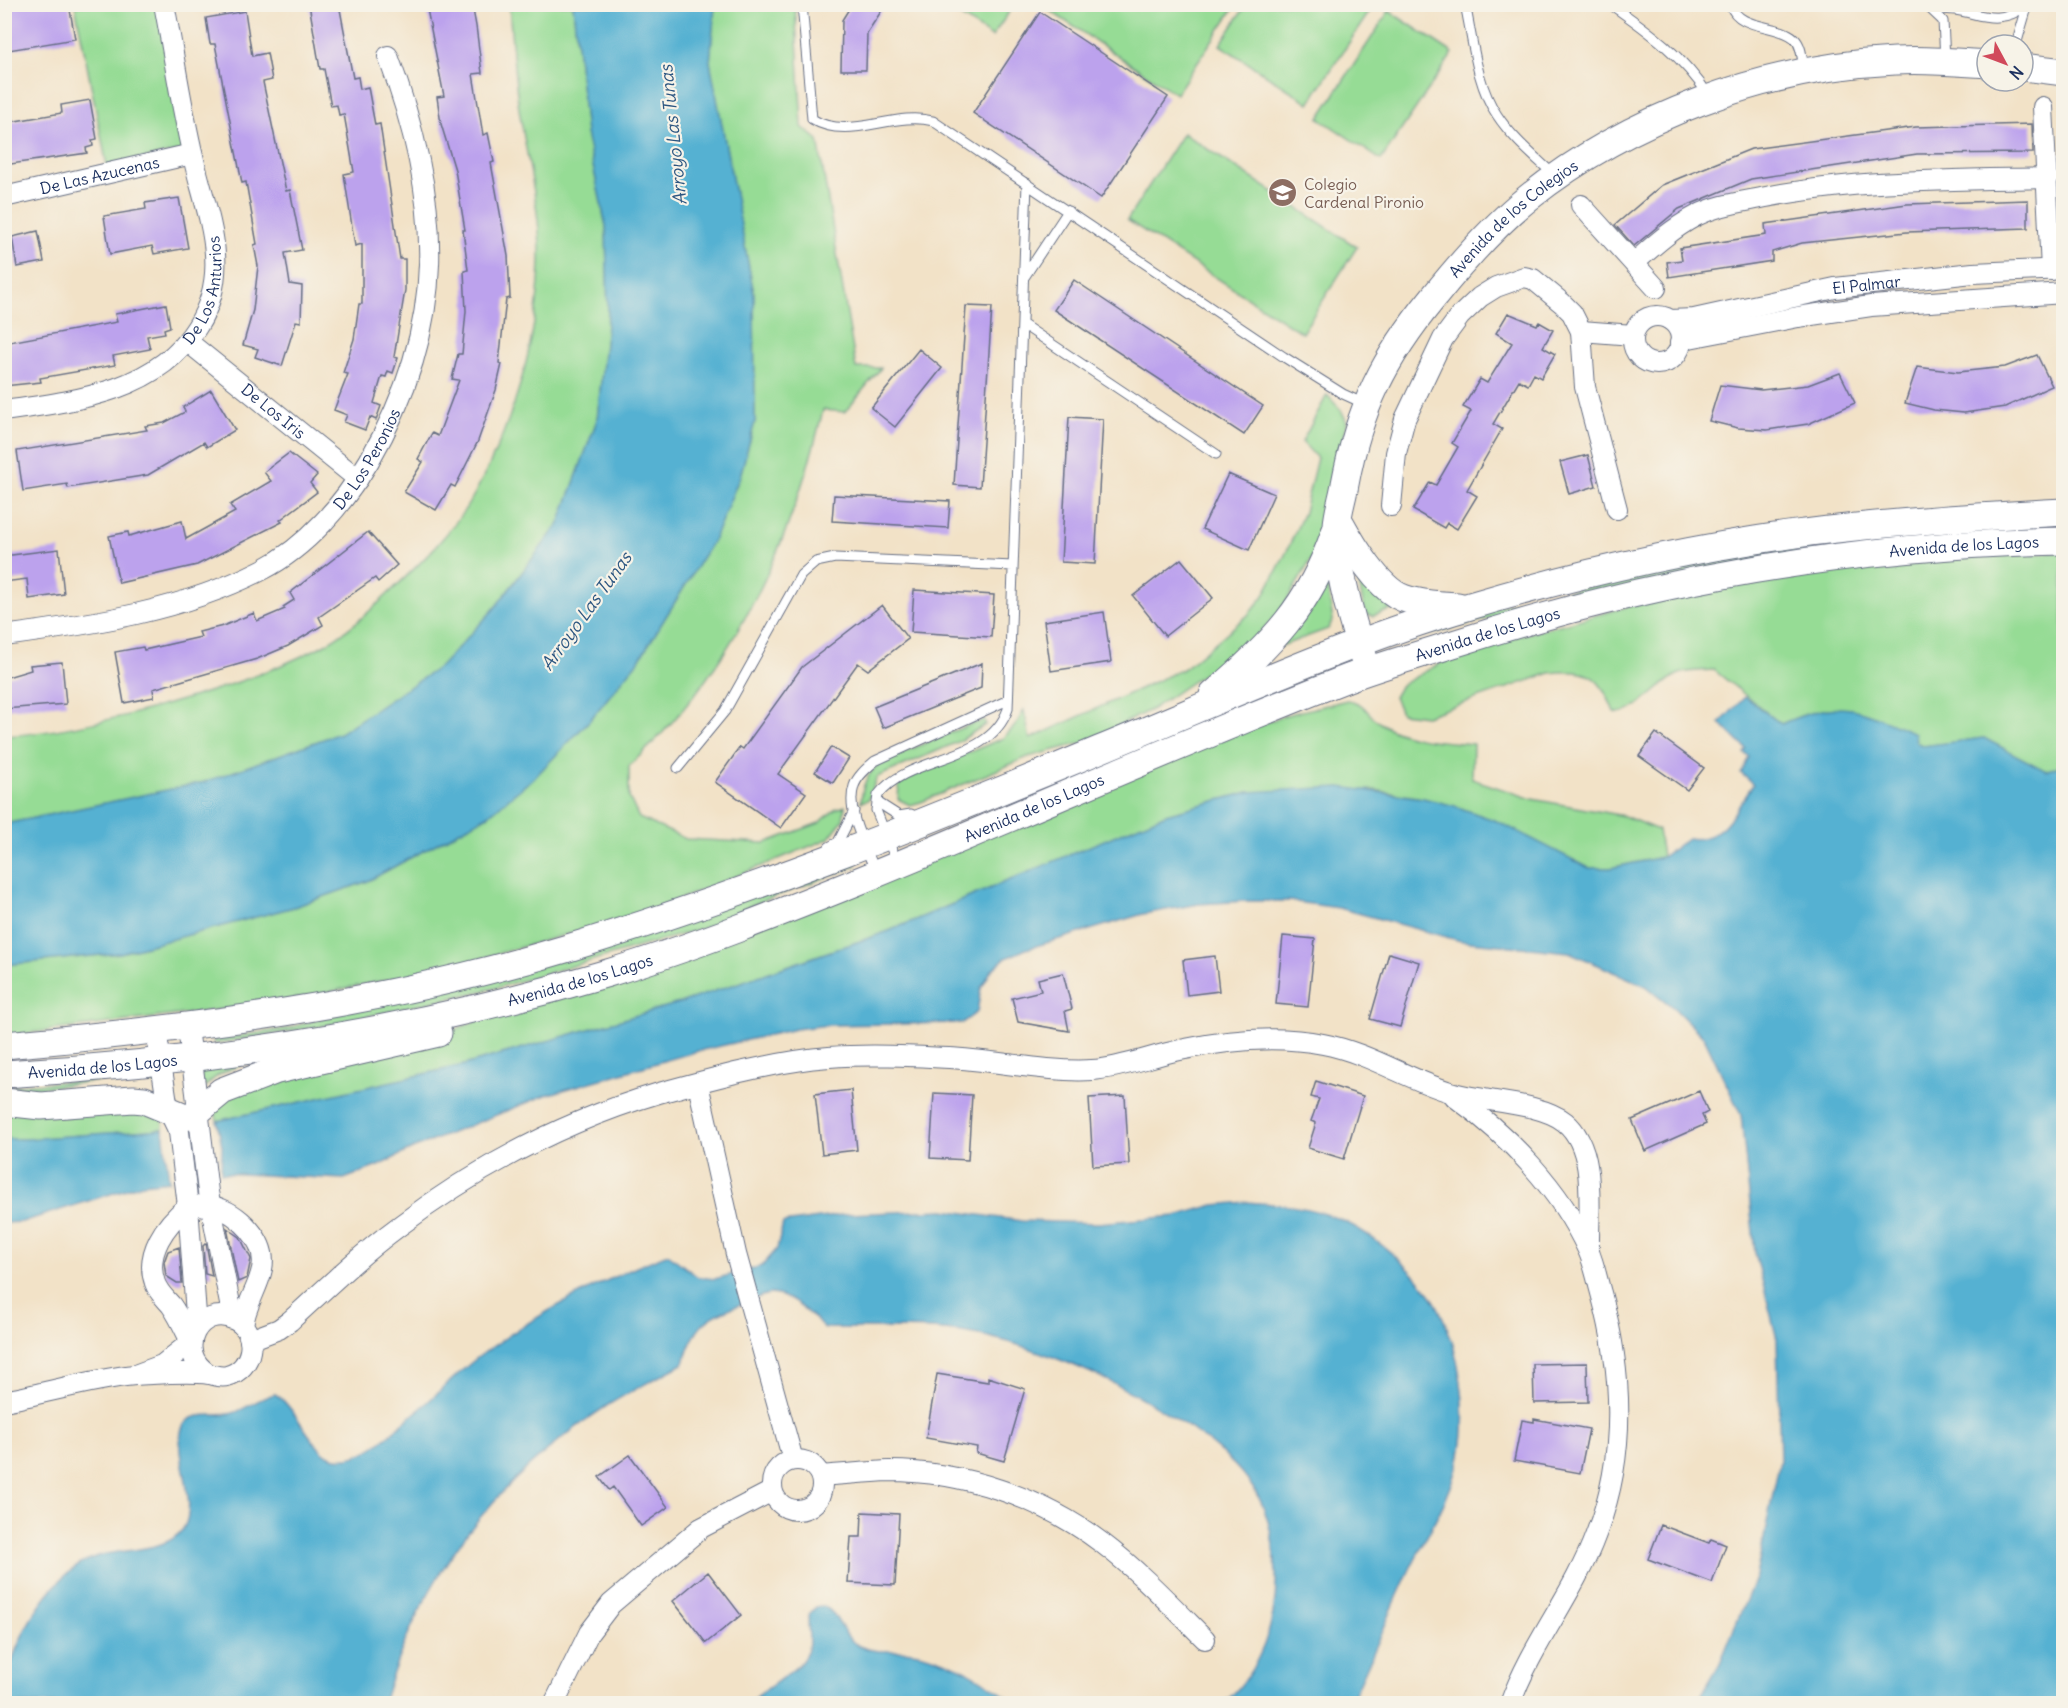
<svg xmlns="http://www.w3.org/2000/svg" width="2068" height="1708" font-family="Delius,sans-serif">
<rect width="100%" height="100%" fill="#f7f3e8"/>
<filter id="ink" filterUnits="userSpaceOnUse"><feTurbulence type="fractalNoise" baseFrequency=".0167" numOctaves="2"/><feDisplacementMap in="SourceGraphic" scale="12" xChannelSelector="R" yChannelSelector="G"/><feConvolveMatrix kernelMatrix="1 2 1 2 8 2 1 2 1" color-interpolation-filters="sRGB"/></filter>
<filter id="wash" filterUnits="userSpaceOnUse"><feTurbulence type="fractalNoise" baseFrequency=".008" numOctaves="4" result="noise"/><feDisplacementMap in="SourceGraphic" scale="24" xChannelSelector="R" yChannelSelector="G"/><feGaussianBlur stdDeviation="1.35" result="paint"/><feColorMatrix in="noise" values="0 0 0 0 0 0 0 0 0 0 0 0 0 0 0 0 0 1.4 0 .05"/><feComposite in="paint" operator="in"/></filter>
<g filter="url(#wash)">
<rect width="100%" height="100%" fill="#f2e2c7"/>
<path fill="#96dc95" stroke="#58867a" stroke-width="1.5" d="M75,5H157L186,150L107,166Z
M509,5H573L586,133L606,226L608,315L597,420L559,524L494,609L441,666L340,733L205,782L5,824V736C54,733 117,719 165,705C217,690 270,673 318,648C344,635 368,613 389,593C420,564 454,531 475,493C513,424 538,341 540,261C541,213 528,163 520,115C514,79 512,41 509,5Z
M715,5H795L802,127L818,140L856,368H881L845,412L823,410C791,544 732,673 629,766V797L639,818L686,839L765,843L819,823L836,809L845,806L843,820L828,839L650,911L454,966L274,1003L5,1036V965L120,953L294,907L368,881L487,816L535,777L589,721L639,660L714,539L740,476L755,422L754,294L710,62Z
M943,5H1014L992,37Z
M1041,5H1236L1176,94Z
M1246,5V4L1374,5L1309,103L1220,45Z
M1389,11L1453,53L1381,160L1319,118Z
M1183,133L1357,247L1302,333L1127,220Z
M1327,395L1341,410L1347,422L1329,507L1314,555L1280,612L1252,641L1152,709L1114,728L1082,743L1028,757L921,802L910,805L898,799L899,785L909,778L1003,738L1015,726L1024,710L1030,739L1185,668L1248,615L1263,597L1286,553L1304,512L1317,458L1302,442Z
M2063,523V532L1557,601L1398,642L1460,615L1773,546Z
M2063,552V768L2056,767L2046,771L1984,738L1924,746L1916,742L1915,736C1860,708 1841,697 1781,724L1714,670C1702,671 1687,670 1677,675C1659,684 1633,718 1614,712C1600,676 1590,668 1550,673L1426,716L1401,713L1394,697L1401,685L1462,651L1694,589L1910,560Z
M1356,568L1408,604L1373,616L1365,614Z
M1325,573L1333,620L1328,629L1281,646Z
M1347,700C1369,704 1364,713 1380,723C1408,741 1441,741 1473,744L1472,779L1532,799L1624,816L1658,830L1662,857L1610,868H1589L1498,822L1455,806L1423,798L1374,790L1249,792L1166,814L889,931L683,1002L464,1065L217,1121L214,1104L222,1096L440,1035L1286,715Z
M984,721L986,724L960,741L877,777L868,800L861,802C862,785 867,775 880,762L971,724Z
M855,861L856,866L752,905L704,928L496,988L318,1027L214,1044L213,1040L289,1028Z
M294,1050C267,1058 225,1064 206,1086L202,1085L200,1069Z
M146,1076L155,1080L156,1085C124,1072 72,1086 38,1088C27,1089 15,1087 5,1086Z
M131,1104L163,1118V1129L27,1139H5V1107Z"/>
<path fill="#54b1d2" stroke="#387098" stroke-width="1.5" d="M573,5H715L710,62L754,294L755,422L740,476L714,539L639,660L589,721L535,777L487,816L368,881L294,907L120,953L5,965V824L205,782L340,733L441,666L494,609L559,524L597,420L608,315L606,226L586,133Z
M1745,697L1781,724C1845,696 1856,709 1915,733L1916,742L1923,746L1984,738L2046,771L2056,767L2063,768V1703H1697L1720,1663L1756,1576L1780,1460L1777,1339L1755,1252L1741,1115L1705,1039L1675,1009L1646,986L1569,952L1461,941L1339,908L1289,901H1245L1199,904L1143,914L1026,949L1004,959L991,971L981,988L977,1012L962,1023L828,1025L796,1029L698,1051L546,1095L412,1149L378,1166L344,1179L221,1173L222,1146L217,1121L464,1065L683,1002L889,931L1166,814L1249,792L1340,787L1423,798L1455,806L1499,822L1589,868H1611L1662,857L1688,838C1722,844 1736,809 1753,784L1741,773L1749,757L1744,753L1746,749L1720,723Z
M163,1129L169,1181L142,1184L22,1222L5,1223V1139H27Z
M1246,1202C1278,1204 1309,1206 1339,1219C1374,1234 1422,1275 1439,1309C1460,1351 1469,1409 1460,1455C1452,1498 1427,1533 1409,1571C1388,1615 1372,1660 1350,1703H1224C1260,1671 1278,1621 1276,1573C1274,1547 1271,1522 1259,1498C1220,1423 1056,1348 974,1334C925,1325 875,1329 825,1328C810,1315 793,1295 771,1294C763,1294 752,1300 745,1303C708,1315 694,1325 684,1363C659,1377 632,1390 608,1405C494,1480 422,1573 383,1703L5,1704C4,1654 47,1572 98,1556C123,1548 166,1553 183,1529C203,1500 161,1431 192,1418C204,1413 220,1417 233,1413C248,1408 259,1398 275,1394C298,1408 313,1455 336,1458C364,1462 388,1435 409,1418C433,1399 453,1377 477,1358C535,1314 600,1281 668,1254L698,1277L715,1279L762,1266L777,1249L783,1223L849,1214L944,1210L1022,1221L1098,1223L1176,1216L1214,1205Z
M823,1606C842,1615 840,1636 859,1646C877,1655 899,1648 918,1653C956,1661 986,1682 1016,1703H750C765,1686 800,1672 807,1652C812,1640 806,1626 809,1614L816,1607Z"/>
<g id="blocks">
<path fill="#bca2ed" d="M4,4H69L75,39L9,50Z
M309,4H339L353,78L358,77L360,89L368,87L375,125L380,124L400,259H405V290L394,357L398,358L393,373L388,371L386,377L382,376L374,403L381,406L376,420L370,417L365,430L344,422L347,415L334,410L348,374L343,373L354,339L359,304H362V244L355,246L344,174L354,172L344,114L339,115L337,105L331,106L324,69H320Z
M451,4H472L476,26L482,73L473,74L483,135L488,133L494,162L491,163L508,256L510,298L506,299L499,363L502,364L496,390L478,441L455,487L451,485L436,510L404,492L423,462L418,459L432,433L438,436L459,380L452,379L458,354H462L466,311L464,271L468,270L463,230H465L455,170L441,124L437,97L444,96L427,9Z
M852,4H886L867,33L866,70H841L842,20Z
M245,11L252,56L267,53L272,80L263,82L286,191L290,190L302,250L285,253L290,284L302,286L301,322L296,321L282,366L255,357L258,349L243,345L253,310L258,266L254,245L257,244L246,182L242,183L215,44H210L206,18Z
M1040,12L1168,97L1101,198L973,113Z
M90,100L97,139L92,140L93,146L86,148L87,153L4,165V123L62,113L61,105Z
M2032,124L2033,153L1917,154L1751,179L1679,209L1634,246L1615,225L1662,185L1751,149L1916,127Z
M179,198L188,248L154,254L152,246L110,254L104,216L146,209L145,203Z
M2028,200V228L1907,232L1802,243L1772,252V261L1669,277L1667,262L1682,260L1680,248L1766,235L1765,224L1907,204Z
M38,231L44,262L17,267L12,237Z
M1074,280L1263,406L1244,435L1054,310Z
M166,304L170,327L164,329L165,333L147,336L150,349L113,356L115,365L40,378L41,382L4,386V343L117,322L115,314Z
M966,306L992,307L980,487L954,485Z
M1508,313L1537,325L1539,322L1553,330L1543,347L1555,354L1541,378L1534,374L1528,385L1519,380L1493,424L1502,429L1467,490L1477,496L1457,529L1447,523L1444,528L1413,510L1430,482L1436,485L1458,447L1452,443L1471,411L1463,407L1480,379L1487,383L1512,343L1496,333Z
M919,349L942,368L895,427L871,408Z
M2037,355L2052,386L2005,407L1964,413L1934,410L1905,403L1917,367L1958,372L2005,367Z
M1840,373L1855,403L1808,424L1767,430L1738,428L1709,421L1720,385L1761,390L1808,385Z
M211,390L235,430L207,447L204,442L148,475L68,488L67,484L23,491L17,451L147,430L145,426L164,423L185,412L183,407Z
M1069,417L1103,419L1095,564L1061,562Z
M289,453L317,475L310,483L317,492L280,520L282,522L197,565L119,583L109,536L128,532L129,536L182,521L186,539L235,512L230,505L271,481L264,472Z
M1588,455L1596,486L1569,494L1560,462Z
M1228,474L1274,494L1249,550L1202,529Z
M834,495L950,501L948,528L832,521Z
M368,532L397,565L378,582L375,578L319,617L323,625L288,646L257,659L153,689L154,697L124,703L115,652L143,647L144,650L201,637L199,632L223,626L254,613L257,621L285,609L283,607L294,600L290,593Z
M59,549L64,594L29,599L27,579L4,582V556Z
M1181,559L1213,598L1165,636L1133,596Z
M914,590L994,595L991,637L911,632Z
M882,605L908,639L868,670L858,663L778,774L806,793L781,828L715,782L740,747L743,749L802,667Z
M1104,612L1111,662L1051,671L1044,621Z
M62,662L66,704L4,709V678L31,670L30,665Z
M982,663L981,688L883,728L874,707Z
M1656,733L1704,768L1687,790L1639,756Z
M831,747L849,758L833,783L815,772Z
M1283,936L1315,939L1308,1007L1276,1004Z
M1389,953L1419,962L1400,1027L1370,1019Z
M1215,956L1219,991L1187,995L1183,960Z
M1063,973L1072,1009L1065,1011L1069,1031L1018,1022L1012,998L1041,991L1038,979Z
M1316,1081L1363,1096L1344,1159L1308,1148L1316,1123L1311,1121L1319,1099L1311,1097Z
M851,1090L857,1150L822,1154L815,1094Z
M1699,1091L1708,1112L1702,1115L1706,1124L1645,1151L1632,1120Z
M934,1093L972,1095L968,1160L930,1158Z
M1125,1096L1129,1164L1093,1166L1089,1098Z
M227,1228L240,1237L251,1259L247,1278L238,1282Z
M206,1243L212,1276L205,1274L203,1246Z
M179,1247L182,1283H177L166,1276L164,1262L168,1251Z
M1587,1363L1588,1402L1534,1403L1533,1364Z
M937,1374L988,1382V1377L1025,1389L1004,1461L976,1453L977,1447L926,1438Z
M1534,1419L1589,1429L1580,1473L1514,1461L1522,1420L1534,1422Z
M630,1455L668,1507L641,1526L613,1487L609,1490L599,1477Z
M862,1512L899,1514L895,1585L848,1583L851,1537H861Z
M1661,1525L1709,1543L1711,1539L1726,1545L1712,1583L1648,1559Z
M708,1572L741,1615L706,1643L673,1601Z"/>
</g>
</g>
<g filter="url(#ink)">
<use href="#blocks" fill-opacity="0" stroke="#666e83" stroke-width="1.5"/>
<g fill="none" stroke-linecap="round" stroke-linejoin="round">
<defs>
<path id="lane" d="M802,4L812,119C849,142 894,110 933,121L1284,357L1343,394L1365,404
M1465,4C1473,40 1476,84 1497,115C1512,138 1534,156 1554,175
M1610,4C1649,31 1684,57 1709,96
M1730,4C1739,31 1777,23 1794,38C1802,45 1802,59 1804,69
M1925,4L1943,21L1945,59
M1934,11C1972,3 1988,33 2028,5
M2016,45L2028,4
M1025,276L1068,211
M1022,324L1216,454
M678,768L725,711L801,575L816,562L835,558L1013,566
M877,802L899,816L911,814
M829,847L838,842L854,811
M897,863L876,810L878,795C909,754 989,764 1008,709L1027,183
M876,873C867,848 845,813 854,786C857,776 867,768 875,761L1008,700"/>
<g id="street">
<path d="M2043,107L2051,270"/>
<path id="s1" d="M4,197L192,154"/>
<path d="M1581,205L1656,288"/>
<path d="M1634,263C1653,246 1673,228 1696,216C1717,205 1742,202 1766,197C1858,179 1954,180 2048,178"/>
<circle cx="1657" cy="340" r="24"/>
<path id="s2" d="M1670,320L1694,319L1835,288L1973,273L2064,269"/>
<path d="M1581,331L1633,335"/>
<path id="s3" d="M188,342L358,479"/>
<path d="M1680,343L1689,338L1798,317L1871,306L2064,293"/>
<path id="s4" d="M4,411C74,401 157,392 197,327C211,305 217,280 215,254C213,222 200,188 193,156C181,106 174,55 164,4"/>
<path d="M1391,506L1396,453L1405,419L1443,339L1460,316L1480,297L1496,287L1524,277L1533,279L1562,303L1572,313L1581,331L1585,387L1617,509"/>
<path id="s5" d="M4,636C93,624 182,611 262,570C307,547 344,503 369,461C449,323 443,203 388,56"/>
<path d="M188,1027L208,1192L233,1319"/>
<path d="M156,1030L168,1109L179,1132L188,1206L197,1328"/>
<path d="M698,1084L736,1254L793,1460"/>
<path d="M1455,1097C1509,1136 1560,1189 1588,1250C1594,1263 1597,1279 1601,1293C1623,1373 1627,1455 1596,1534C1574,1594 1532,1643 1510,1704"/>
<path d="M250,1340L279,1329L290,1321C325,1289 360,1255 398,1227C476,1168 565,1121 659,1093C710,1079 776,1061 829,1057C869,1054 909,1056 949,1058C994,1060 1050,1073 1092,1070C1122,1068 1151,1056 1180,1050C1226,1040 1277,1035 1323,1044C1371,1053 1411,1082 1457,1094C1488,1102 1542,1103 1565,1122C1598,1149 1588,1212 1589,1251"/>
<path d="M135,1375L162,1365L191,1342C185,1330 179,1316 171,1305C165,1298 158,1292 155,1283C144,1253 166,1224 188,1206C196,1206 205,1204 212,1206C238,1212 268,1241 262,1269C258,1289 245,1305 243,1326"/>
<path d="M4,1401C48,1393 90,1379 135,1375C158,1374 186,1371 209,1374C215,1375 220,1378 227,1376C253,1370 260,1333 235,1320C200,1302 172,1352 209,1374"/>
<circle cx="797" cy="1485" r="25"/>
<path d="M821,1476C844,1474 867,1472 889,1471C963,1471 1043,1498 1102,1543C1139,1571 1172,1606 1205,1639"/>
<path d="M554,1704L589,1633L611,1604L701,1528L772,1491"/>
</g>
<g id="secondary">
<path d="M2023,67L2064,72"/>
<path d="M1341,524C1353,546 1379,589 1403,598C1421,604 1439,605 1458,606"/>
<path id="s6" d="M1364,659C1352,622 1335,563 1337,525C1338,511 1343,497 1345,484C1359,408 1384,358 1433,298C1461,263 1492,227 1528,198C1629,117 1765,67 1895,61C1926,59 1957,62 1987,64"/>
<path d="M1213,695C1271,645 1310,606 1335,532"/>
<path d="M4,1045C193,1029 383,1004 565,949C747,894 924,823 1099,750C1221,700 1343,643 1470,606C1576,574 1686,549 1796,534C1885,522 1974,517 2064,512"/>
<path id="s7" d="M4,1074C207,1063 414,1031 608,973C697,946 785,911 871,876C1030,811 1188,740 1348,678C1382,665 1416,656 1450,645C1653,579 1851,545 2064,541"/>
<path d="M4,1102L41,1106L133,1099L144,1100L185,1117L193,1115L222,1091L277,1070L438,1033"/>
</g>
</defs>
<use href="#lane" stroke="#666e83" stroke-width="11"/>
<use href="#street" stroke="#666e83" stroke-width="22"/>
<use href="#secondary" stroke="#666e83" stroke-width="29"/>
<use href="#lane" stroke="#fff" stroke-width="9"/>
<use href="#street" stroke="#fff" stroke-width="20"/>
<use href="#secondary" stroke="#fff" stroke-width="27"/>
</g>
</g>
<defs>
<symbol id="school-disc" viewBox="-11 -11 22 22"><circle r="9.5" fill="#8d6e63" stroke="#f7f3e8"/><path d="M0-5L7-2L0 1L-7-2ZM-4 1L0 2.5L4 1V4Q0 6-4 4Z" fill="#fff"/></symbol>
</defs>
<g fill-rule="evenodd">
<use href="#school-disc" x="1266" y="176" width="33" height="33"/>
</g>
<g text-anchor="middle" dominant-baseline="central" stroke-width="4.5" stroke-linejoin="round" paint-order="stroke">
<g font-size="16" fill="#1b2f5e" stroke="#f7f3e8">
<text stroke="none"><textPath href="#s1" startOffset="98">De Las Azucenas</textPath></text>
<text stroke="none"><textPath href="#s6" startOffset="501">Avenida de los Colegios</textPath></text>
<text stroke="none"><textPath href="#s2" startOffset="200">El Palmar</textPath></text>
<text stroke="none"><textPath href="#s4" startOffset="256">De Los Anturios</textPath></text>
<text stroke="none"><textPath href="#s3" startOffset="110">De Los Iris</textPath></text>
<text stroke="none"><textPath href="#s5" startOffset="423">De Los Peronios</textPath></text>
<text stroke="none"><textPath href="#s7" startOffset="2043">Avenida de los Lagos</textPath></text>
<text stroke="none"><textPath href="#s7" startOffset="1557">Avenida de los Lagos</textPath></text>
<text stroke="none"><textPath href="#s7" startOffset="1071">Avenida de los Lagos</textPath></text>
<text stroke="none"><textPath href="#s7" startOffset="585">Avenida de los Lagos</textPath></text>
<text stroke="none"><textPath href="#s7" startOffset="99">Avenida de los Lagos</textPath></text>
</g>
<g font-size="16" fill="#785e54" stroke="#f7f3e8" text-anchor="start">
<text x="1304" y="184">Colegio<tspan x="1304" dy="18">Cardenal Pironio</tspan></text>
</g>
<g font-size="18" font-style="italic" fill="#2c5681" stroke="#f7f3e8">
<text transform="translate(673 135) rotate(-96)">Arroyo Las Tunas</text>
<text transform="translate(586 611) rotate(-54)">Arroyo Las Tunas</text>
</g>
</g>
<rect width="2068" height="1708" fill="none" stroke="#f7f3e8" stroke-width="24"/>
<g transform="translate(2005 63) rotate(131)"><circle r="28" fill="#f7f3e8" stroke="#9fa5b1" stroke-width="1.5"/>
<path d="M0-4.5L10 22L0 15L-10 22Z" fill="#d1495b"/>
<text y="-9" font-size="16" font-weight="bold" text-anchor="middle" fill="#1b2f5e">N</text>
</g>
</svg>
